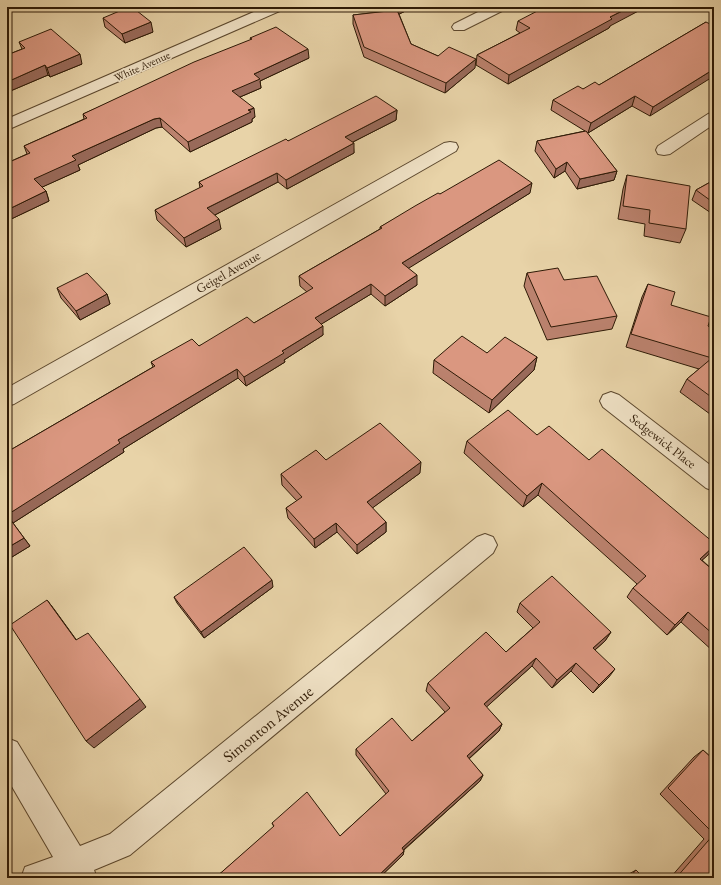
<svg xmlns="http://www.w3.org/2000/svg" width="721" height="885" font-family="'EB Garamond',serif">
<rect width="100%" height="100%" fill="#e8d3a8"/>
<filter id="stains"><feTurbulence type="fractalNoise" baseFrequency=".005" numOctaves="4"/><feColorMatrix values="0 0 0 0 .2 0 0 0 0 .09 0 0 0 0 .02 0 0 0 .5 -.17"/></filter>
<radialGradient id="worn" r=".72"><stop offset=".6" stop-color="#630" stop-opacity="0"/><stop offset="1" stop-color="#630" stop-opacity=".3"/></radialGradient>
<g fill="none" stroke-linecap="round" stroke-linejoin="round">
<defs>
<path id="minor" d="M265,7H284L282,10L7,130V119Z
M488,7H506L504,10L464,30H454L452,27L454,24Z
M714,112V124L670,154L664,155L658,154L656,150L658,146L708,114Z
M450,142L456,143L458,147L456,151L14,404L7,406V388L444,143Z
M611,392L619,395L714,468V491L706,488L603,407L600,401L603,395Z
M485,534L493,537L497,545L493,553L130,855L94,870L97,878H21L25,867L53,857L7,778V738L17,742L80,846L110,834L477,537Z"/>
</defs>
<use href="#minor" stroke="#5c482e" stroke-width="2"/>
<use href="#minor" fill="#f0e2c6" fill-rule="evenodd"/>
</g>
<path fill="#bb826e" stroke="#2e1a06" d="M382,7H414L399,14L411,44L438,56L475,68L445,93L364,57L353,24V15L388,11Z
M103,18L153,32L125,43L105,27Z
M518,21L610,26L609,28L508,84L476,65L477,55L520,33L516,30Z
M706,22L650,116L632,106L588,133L586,132L617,171L614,180L577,189L565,171L554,178L535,151L537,141L585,131L551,110L553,100L583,89L599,85Z
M250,38L309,58L260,81L261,88L240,97L255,117L252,119V122L190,152L162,127L156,128L78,165L80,170L42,187L46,191L49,201L7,221V163L27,154L24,146L84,119L83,114L251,40Z
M19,42L82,64L50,77L48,75L8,92L7,91V55L22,49Z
M397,110L396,120L353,142L354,153L287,189L278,182L215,215L221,229L186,247L157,220L155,210L200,188L199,182L288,141Z
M627,175L686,229L680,243L644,236L645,224L618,219L623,189Z
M714,180V215L692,200L696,190Z
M530,193L408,268L417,285L385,306L371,294L321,324L323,335L284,360L285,362L246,386L238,378L123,449L124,452L13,523L30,546L7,560V452L153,367L151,362L199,346L254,323L307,292L300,286L299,276L380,229V227L440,194Z
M527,273L564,280L617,316L612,329L547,340L524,286Z
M648,284L671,305L708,326L714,330V417L680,392L687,379L699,369L626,347L642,297Z
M57,288L107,294L110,304L80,320L61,298Z
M487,353L537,357L534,370L489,413L433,373L434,360Z
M537,435L589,460L708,555L702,560L714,571V652L681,622L667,635L627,597L633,588L637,584L538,495L523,507L464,453L467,441Z
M326,460L420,473L372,508L386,522V532L357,554L337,532L315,548L288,518L286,508L297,501L282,485L281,474Z
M273,587L204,638L177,603L174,597Z
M520,603L611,632L605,641L595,650L609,677L593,693L571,671L552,688L532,666L486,707L502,724L499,731L469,759L483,775L480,781L404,850L403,855L379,878H215L274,827L272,823L340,836L386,794L356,755V749L412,741L445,712L426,691L428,683L506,652L533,628L517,612Z
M703,750L714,760V878H670L704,839L660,794L694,757Z
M636,870L644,878H625L629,874Z"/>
<path fill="#996a5a" stroke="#2e1a06" d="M396,7H414L395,16Z
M630,7H646L610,26L609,28L508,84L509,75L610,17Z
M151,22L153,32L125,43L122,34Z
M308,49L309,58L260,81L261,88L233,100L232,91L254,74Z
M80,54L82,64L50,77L47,68Z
M476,59L475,68L445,93L446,83Z
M45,65L48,75L8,92L7,89V82Z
M714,69V76L650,116L653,107Z
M635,96L632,106L588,133L591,123Z
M254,108L255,117L252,119V122L190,152L188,142Z
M397,110L396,120L345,146V137Z
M160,118L162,127L156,128L78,165L80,170L38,189L34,179L72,156L154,119Z
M354,143V153L287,189L286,180Z
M567,162L565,171L554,178L556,169Z
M617,171L614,180L577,189L580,179Z
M277,173L278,182L209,218L207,208Z
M532,183L530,193L401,273L402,263Z
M46,191L49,201L7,221V210Z
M219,219L221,229L186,247L184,238Z
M417,275V285L385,306V296Z
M371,284V294L315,328V318Z
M107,294L110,304L80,320L76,311Z
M323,326V335L284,360L285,362L246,386L244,377L282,351Z
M537,357L534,370L489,413L492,400Z
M237,369L238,378L123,449L124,452L13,523L7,515L118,440Z
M421,462L420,473L367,512V502Z
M542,483L538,495L523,507L527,496Z
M386,522V532L357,554V545Z
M336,523L337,532L315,548L314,539Z
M24,538L30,546L7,560V548Z
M714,546L708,555L692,569L700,559Z
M272,580L273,587L204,638L201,632Z
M47,600L54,609L83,649L76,640Z
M688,612L681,622L667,635L675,625Z
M611,632L605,641L588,656L593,648Z
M536,658L532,666L481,712L484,704Z
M576,663L571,671L552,688L557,680Z
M615,669L609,677L593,693L599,685Z
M140,699L146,707L94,748L86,741Z
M502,724L499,731L464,763L467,756Z
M483,775L480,781L401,852L402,848Z
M404,851L403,855L379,878H376Z"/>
<path fill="#da9780" stroke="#2e1a06" d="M129,7H132L151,22L122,34L103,18Z
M545,7H630L610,17L612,19L509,75L477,55L530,28L518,21Z
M397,10L411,44L438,56L449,47L476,59L446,83L364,47L353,15Z
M706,22L714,26V69L653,107L635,96L591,123L553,100L578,86L583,89L595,82L599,85Z
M276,27L308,49L254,74L260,79L232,91L254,108L248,110L251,112L188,142L160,118L154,119L72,156L76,160L34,179L46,191L7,210V163L30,153L24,146L87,118L83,114L194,62L252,39L250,38Z
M51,29L80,54L47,68L45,65L7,82V55L25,48L19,42Z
M376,96L397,110L345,137L354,143L286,180L277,173L207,208L219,219L184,238L155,210L203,186L199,182L286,139L288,141Z
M586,131L617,171L580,179L567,162L556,169L537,141Z
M499,160L532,183L402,263L417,275L385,296L371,284L315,318L323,326L282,351L284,353L244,377L237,369L118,440L120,443L7,515V452L155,366L151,362L192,339L199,346L247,317L254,323L313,288L299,276L382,228L380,227L415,206L438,193L440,194Z
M627,175L690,186L686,229L649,223L650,210L623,206Z
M714,180V203L696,190Z
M558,268L564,280L597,276L617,316L551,327L527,273Z
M87,273L107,294L76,311L57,288Z
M648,284L675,292L671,305L711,317L708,326L714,330V399L687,379L712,358L631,334Z
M462,336L487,353L505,337L537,357L492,400L434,360Z
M508,410L537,435L549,426L589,460L602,449L714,543V546L700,559L714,571V635L688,612L675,625L633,588L646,576L542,483L527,496L467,441Z
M380,423L421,462L367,502L386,522L357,545L336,523L314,539L286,508L302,497L281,474L316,450L326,460Z
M7,515L24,538L7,548Z
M244,547L272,580L201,632L174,597Z
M552,576L611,632L593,648L615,669L599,685L576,663L557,680L536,658L484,704L502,724L467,756L483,775L402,848L404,851L376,878H215L274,826L272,823L307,792L340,836L389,791L356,749L392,718L412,741L450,708L428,683L486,632L506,652L540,622L520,603Z
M47,600L76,640L88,633L140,699L86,741L10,625Z
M703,750L714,760V878H676L714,834L668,788Z
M636,870L644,878H629Z"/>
<g text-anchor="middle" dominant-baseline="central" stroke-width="3.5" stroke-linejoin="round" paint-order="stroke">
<g font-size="11" fill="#2e1a06" stroke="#f0e2c6">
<text transform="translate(142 66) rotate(-24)">White Avenue</text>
</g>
<g font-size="13" fill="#2e1a06" stroke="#f0e2c6">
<text transform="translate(228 272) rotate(-30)">Geigel Avenue</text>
<text transform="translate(663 441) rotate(38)">Sedgewick Place</text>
</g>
<g font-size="16" fill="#2e1a06" stroke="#f0e2c6">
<text transform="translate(268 724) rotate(-39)">Simonton Avenue</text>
</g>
</g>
<rect width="721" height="885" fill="none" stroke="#e8d3a8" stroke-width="24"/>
<rect x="8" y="8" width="705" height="869" fill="none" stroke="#2e1a06" stroke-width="2"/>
<rect x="12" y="12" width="697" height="861" fill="none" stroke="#2e1a06"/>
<rect width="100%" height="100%" filter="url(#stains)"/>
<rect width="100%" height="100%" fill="url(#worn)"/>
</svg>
